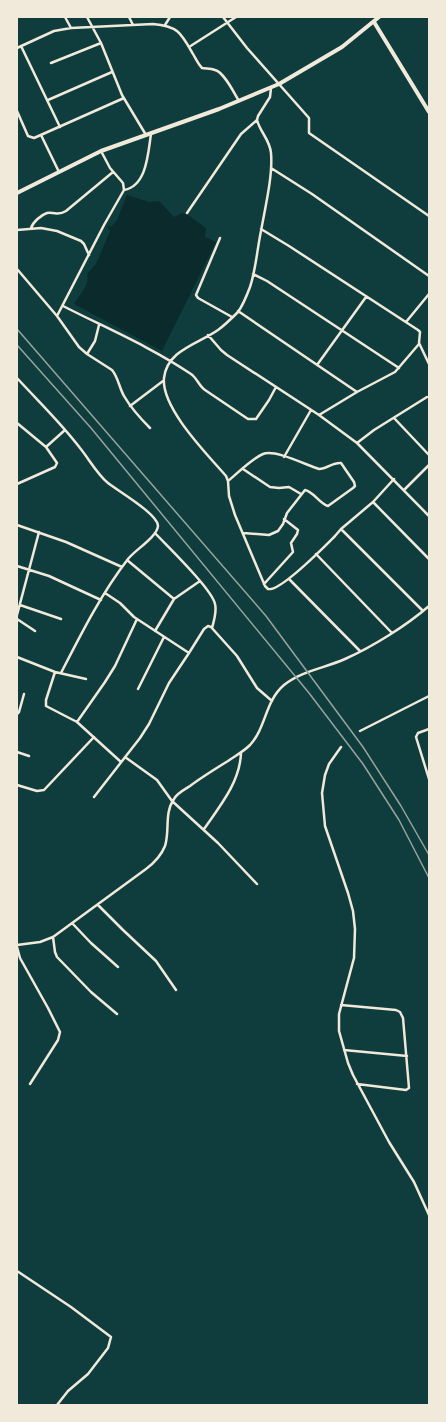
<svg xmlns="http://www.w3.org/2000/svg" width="446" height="1422" font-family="'Open Sans',sans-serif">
<rect width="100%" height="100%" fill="#0f3d3e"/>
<path fill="#0a2a2b" d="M127,195L149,202L159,201L174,217L182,213L188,215L206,228L205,237L216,242L162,351L74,304C79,296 91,283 87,274L96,264L110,231L107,226L111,227L117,220Z"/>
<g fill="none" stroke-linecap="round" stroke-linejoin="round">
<path stroke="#f1e9da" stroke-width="2.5" d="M65,17L71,28
M87,17L101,43L122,95L146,135
M129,17L133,25
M223,17L247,48L309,118V133L429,216
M165,25L170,17
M21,46L60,127
M189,47L236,17
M17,48L54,31L71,28L153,24C178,26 181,33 193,54C196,59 198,64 202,68C206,69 210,68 215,70C224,72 234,93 239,101
M51,63L101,43
M271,88L270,97L258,116L257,120C260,132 270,140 271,153C273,176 265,208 261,231C257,250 256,269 250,287C247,295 243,305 238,312C232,318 225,325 218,330C198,344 167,350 164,378C161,408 207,454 226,476L228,481L229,496L235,515L265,586L268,589C280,592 325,546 335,536L341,529L373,502L394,479
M48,100L112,72
M17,111L28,136L34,138L124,98
M41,135L59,172
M271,168L312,194L429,276
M124,190C147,186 148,153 151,134
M187,213L241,134L257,120
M31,228C33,222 41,215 47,213C56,212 58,216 66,211L113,172
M261,229L289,246L418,330L420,332L419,343L429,364
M17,230L41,228L57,231L81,241L84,244L89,255
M220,238L196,295L198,298L232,317
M17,269L57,316L79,347L87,354L112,370C118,377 119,387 124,396C131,408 140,418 150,428
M253,274L267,281L399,368
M63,306C106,328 151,347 191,374C197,378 199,386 205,390L248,419H256L269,400L276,387
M238,311L357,392
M57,316L104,225L124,190L123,183L110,168L101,151
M406,322L429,294
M208,335L221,350L227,355L319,415L357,443L429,516
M87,354L95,341L99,325
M317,365L366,297
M17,378C38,401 61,423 80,448C89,459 97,474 108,483C118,491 158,514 158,526C157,537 135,550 128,559C101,594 81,634 61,673
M130,406L163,381
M319,415L357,392L395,372L419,344
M394,418L429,455
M17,423L46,447L57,463L55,467L17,484
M357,443L374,430L427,397
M46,447L65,430
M284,457L311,410
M243,469L270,487L279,488L289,487L301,494
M228,481C238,473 251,459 263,454C275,449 306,465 319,469C327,469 333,462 341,463L354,482L355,486L353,488L328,506C319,503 314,492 305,490L287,513L283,524L278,531L269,535L243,533
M404,490L429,465
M373,502L429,559
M17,525L66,542L122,567
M341,529L423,611
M155,533C167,546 212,589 215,604C217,611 214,621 212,628
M316,554L392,633
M127,560L174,599
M17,566L49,576L101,600
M289,579L360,651
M264,584L293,552L291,543L297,534L298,530L284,519
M105,593L120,603L134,617L189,653L204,629L208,626L211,627L237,656L257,688L272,701
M20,605L61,619
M17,615L39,532
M17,619L35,631
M155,631L174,599L200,581
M17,657L55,672L86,679
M55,672L46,700V706L77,722L121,762
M138,689L164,637
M17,714L19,712L24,694
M77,722L105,682L115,666L137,619
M429,729L418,733L416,737L429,779
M360,731L429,696
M341,747L329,764L325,775L322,793L325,826L348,893L353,911L355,929L354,958L339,1014V1031L348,1063L353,1075L389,1142L414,1182L429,1215
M17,752L29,756
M125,757L157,780L172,801L218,843L257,884
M17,785L37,791L44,790L94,737
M94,797L140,738L149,724L169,683L189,653
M204,829C220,806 240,782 241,753
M98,905L123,930L156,961L176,990
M72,923L91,943L118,967
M53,937L55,952L57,957L91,992L117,1014
M17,945L40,942L53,937L146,869C154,863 161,856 165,846C170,831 164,813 174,799C177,793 184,790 190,786C202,777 215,769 228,761C235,756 243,752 250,745C266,728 265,701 284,685C301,671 325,668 345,659C372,647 406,626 429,606
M17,947L20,958L48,1008L60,1032L58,1040L30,1084
M341,1005L396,1010L400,1012L403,1018L409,1088L406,1090L357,1084
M344,1050L407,1056
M17,1271L71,1307L111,1337L108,1348L88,1374L68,1391L57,1405"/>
<path stroke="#f1e9da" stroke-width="4" d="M374,22L429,112"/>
<path stroke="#f1e9da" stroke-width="4" d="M17,193L101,151L219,109L279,84L342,47L379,17"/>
<path stroke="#97a49c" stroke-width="1.5" d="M17,329L266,616L363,747L401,806L429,855
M17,345L91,428L309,693L363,764L399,820L429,878"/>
</g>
<rect width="446" height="1422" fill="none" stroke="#f1e9da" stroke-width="36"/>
</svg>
